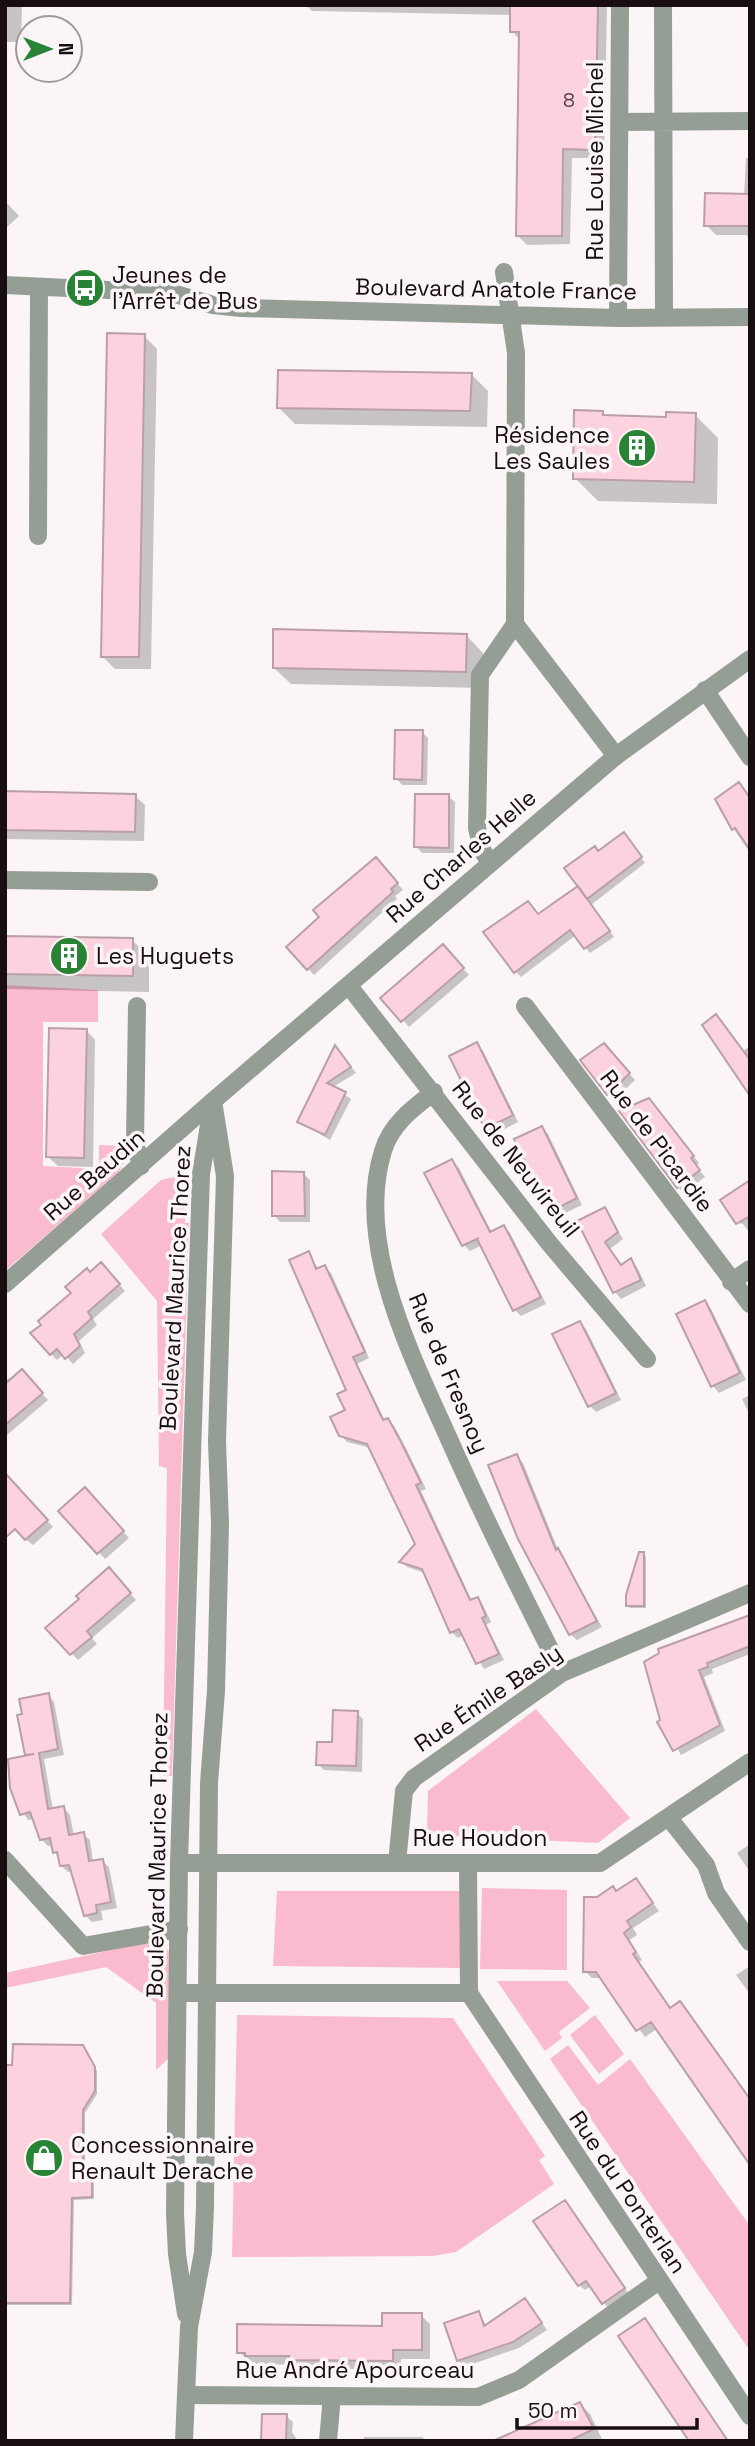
<svg xmlns="http://www.w3.org/2000/svg" width="755" height="2446" font-family="'Space Grotesk',sans-serif">
<rect width="100%" height="100%" fill="#fbf5f7"/>
<path fill="#fabbcf" d="M5,985L98,990V1022H43V1166L99,1169V1145L126,1146V1161L117,1174L5,1271Z
M174,1177L184,1186L185,1223H189L172,1776H163L167,1468L159,1466L157,1301L101,1234L161,1180Z
M536,1709L630,1818L598,1843L427,1835L428,1791Z
M482,1888L567,1890V1970L480,1969Z
M277,1891H461L460,1968L273,1966Z
M157,1940L170,1952V2057L156,2070V2003L106,1967L5,1988V1973Z
M497,1981H567L590,2008L559,2032L562,2038L545,2051Z
M237,2015L453,2018L545,2156L539,2160L554,2184L456,2252L433,2256L232,2257Z
M595,2015L624,2054L599,2074L570,2035Z
M568,2045L598,2085L630,2059L750,2226V2351L550,2059Z"/>
<path fill="#0003" d="M5,5H22L21,42H5Z
M306,5H607L604,158H572L570,244L527,245L517,235L520,40L512,31V15L312,11Z
M746,158H750V239L746,235H716L706,225L744,196Z
M5,201L19,216L5,229Z
M144,336L157,349L151,669H115L103,657Z
M471,374L488,391L487,427L295,424L278,407Z
M602,413L607,417L668,419L695,415L718,438L717,504L598,501L575,478Z
M467,636L483,653V688L291,684L274,668Z
M422,732L428,738L427,785H402L396,778Z
M5,793L135,796L145,805L144,841L5,839Z
M448,796L455,802L454,853H422L416,846Z
M750,798V853L724,814Z
M629,839L645,863L591,905L614,937L590,953L576,935L521,977L515,971L538,915L578,889L599,853Z
M382,865L403,890L395,896L397,899L314,975L288,947Z
M5,938L132,940L149,956V992L5,989Z
M449,953L469,975L409,1027L383,998Z
M86,1030L95,1040L93,1167L58,1166L48,1157Z
M477,1044L483,1051L518,1122L493,1135L486,1128Z
M750,1046V1090L742,1052Z
M610,1052L635,1080L614,1100L583,1061Z
M340,1053L356,1073L333,1087L351,1099L330,1140L299,1122Z
M655,1106L699,1163L696,1166L705,1177L684,1193L678,1187Z
M541,1128L548,1134L582,1205L557,1217L551,1211Z
M452,1161L459,1168L492,1233L504,1227L510,1233L546,1304L521,1316L515,1310L482,1245L470,1251L464,1245Z
M303,1173L310,1180V1222H280L274,1215Z
M750,1182V1233L743,1224L738,1223Z
M604,1209L623,1239L610,1249L622,1267L631,1261L637,1267L646,1286L621,1299L615,1292L579,1221Z
M308,1253L319,1270L325,1267L331,1273L369,1358L357,1364L385,1421L388,1420L394,1426L406,1448L426,1489L421,1491L472,1601L477,1599L483,1605L491,1622L486,1625L504,1660L484,1669L464,1635L458,1638L451,1632L425,1573L407,1567L402,1562L417,1545L371,1448L347,1442L341,1435L348,1391Z
M107,1270L125,1291L93,1319L97,1325L79,1341L85,1353L73,1364L64,1354L57,1360L51,1354L90,1274Z
M705,1302L711,1309L746,1380L719,1393L713,1386Z
M579,1323L586,1329L621,1400L596,1412L590,1406L554,1335Z
M9,1378L12,1381L28,1378L48,1400L7,1435L5,1381Z
M750,1395V1415L742,1399Z
M516,1456L523,1463L559,1552L602,1627L577,1640L570,1634Z
M16,1486L53,1527L33,1545L5,1523Z
M92,1496L129,1538L105,1559L61,1511Z
M643,1554L646,1557V1608H630L627,1605Z
M115,1576L136,1600L92,1638L97,1644L78,1660L48,1628Z
M750,1617V1654L712,1669L713,1673L704,1677L725,1731L681,1755L663,1721L646,1663Z
M48,1695L54,1702L64,1755L44,1759L53,1810L64,1808L70,1815L74,1836L83,1834L90,1840L93,1862L102,1861L109,1867L117,1908L101,1911L103,1920L92,1922L85,1915L72,1871L68,1872L61,1866L53,1845L48,1846L41,1839L33,1819L28,1820L15,1801L10,1760L28,1757L26,1755Z
M357,1713L363,1719L362,1772L324,1770L318,1764Z
M750,1844V1872L737,1853Z
M642,1888L659,1911L633,1928L637,1935L629,1940L642,1960L639,1962L671,2010L680,2004L687,2011L750,2098V2163L657,2029L645,2037L602,1978H592L585,1971L598,1899Z
M750,1966V1994L736,1975Z
M85,2049L97,2071V2094L85,2113V2178L94,2181V2199L74,2200L72,2305H5V2067Z
M570,2207L629,2294L608,2308L591,2286L585,2290L579,2285L536,2221Z
M525,2300L547,2330L519,2348L464,2367L458,2360L478,2313L487,2326Z
M421,2315L430,2324V2359H401V2369H299L296,2365L256,2364L238,2352L384,2327Z
M645,2320L651,2327L728,2441H692Z
M580,2404L590,2414L602,2439L496,2441Z
M286,2416L293,2422L292,2432L298,2441H261Z
M364,2437H422L426,2441H364Z"/>
<path fill="#fcd2de" stroke="#ba9fa6" stroke-width="2" d="M510,5H598L595,150L563,149L562,236H516L519,32H510Z
M705,193L750,194V226H704Z
M107,333L145,334L139,657H101Z
M278,370L472,373L470,411L277,408Z
M574,410L603,411V415L666,417V412L696,413L694,482L573,479Z
M273,629L467,634L466,672L273,668Z
M395,730H423L422,780L394,779Z
M739,782L750,798V850L735,828L732,830L715,799Z
M5,791L136,794L135,832L5,830Z
M415,794H449V848L414,847Z
M624,832L642,857L587,899L564,868L595,846L598,851Z
M376,857L398,883L391,889L393,892L307,970L286,947L319,917L313,910Z
M578,886L610,931L584,949L570,930L514,973L483,932L528,901L538,914Z
M5,936L133,938V976L5,974Z
M443,944L464,968L401,1022L380,998Z
M716,1014L750,1060V1096L702,1025Z
M49,1028L87,1029L84,1158L46,1157Z
M477,1042L513,1115L485,1129L449,1056Z
M604,1043L630,1073L607,1095L580,1060Z
M335,1045L351,1067L327,1083L346,1092L325,1135L297,1122Z
M649,1098L694,1156L691,1158L700,1170L677,1188L619,1111Z
M542,1126L577,1198L550,1212L514,1139Z
M452,1159L490,1232L504,1225L541,1297L513,1311L477,1239L479,1238L462,1246L424,1173Z
M272,1171L304,1172L305,1216H272Z
M750,1180V1216L736,1224L720,1200Z
M605,1207L618,1232L605,1242L621,1265L631,1258L641,1280L613,1293L577,1221Z
M309,1251L316,1269L325,1265L365,1352L353,1357L383,1420L388,1418L400,1440L421,1483L416,1485L470,1600L478,1597L486,1616L482,1618L499,1654L476,1664L459,1629L450,1633L422,1569L399,1562L415,1544L367,1444L339,1436L330,1417L345,1410L337,1394L346,1390L289,1260Z
M101,1262L120,1284L88,1312L92,1318L74,1334L80,1346L65,1359L57,1349L50,1355L30,1333L41,1325L38,1321L71,1293L65,1287L87,1268L90,1272Z
M705,1300L740,1373L711,1387L676,1314Z
M580,1321L616,1393L588,1407L552,1334Z
M22,1369L43,1393L5,1425V1384Z
M517,1454L556,1550L558,1548L597,1621L569,1635L518,1539L488,1465Z
M5,1473L48,1520L25,1540L15,1529L5,1538Z
M85,1487L124,1531L97,1554L58,1511Z
M639,1552H644V1606H626V1595Z
M109,1567L131,1593L87,1631L92,1637L70,1655L45,1628L79,1599L76,1596Z
M750,1615V1646L707,1663L708,1667L699,1670L720,1725L673,1751L657,1722L660,1720L644,1662L659,1653L658,1649Z
M49,1693L58,1749L39,1753L48,1809L64,1806L69,1835L84,1832L89,1861L103,1859L111,1902L96,1905L97,1913L84,1916L69,1865L60,1866L57,1852L53,1853L50,1838L40,1840L30,1812L20,1815L10,1788L8,1759L34,1754L25,1755L17,1715L22,1714L19,1699Z
M333,1710L358,1711L356,1766L316,1765L317,1742H332Z
M636,1878L653,1903L627,1921L631,1927L624,1933L636,1952L633,1954L670,2008L680,2001L750,2099V2165L651,2022L636,2031L596,1972H583L584,1897H597L613,1886L616,1891Z
M13,2044L83,2045L95,2067V2091L83,2110V2176H92V2197L72,2198L70,2303H5V2065H12Z
M565,2200L625,2288L602,2304L586,2281L578,2286L533,2221Z
M525,2298L542,2323L513,2342L457,2361L444,2323L479,2311L484,2326Z
M382,2313H422V2350H393V2361L289,2360V2356H245V2353H237V2324L382,2326Z
M645,2318L659,2339L728,2441H689L618,2336Z
M580,2402L594,2429L569,2441H493Z
M262,2414H287L286,2441H261Z"/>
<g fill="none" stroke-linecap="round" stroke-linejoin="round">
<path stroke="#959e95" stroke-width="18" d="M663,5L664,317
M620,122L750,121
M5,285L172,293L213,305L241,308L618,318L750,317
M618,318L620,5
M38,536L39,287
M515,624L616,756
M705,690L750,757
M490,863L482,850L477,828L480,675L515,624L516,353L504,272
M5,880L149,882
M349,986L549,1243L647,1359
M137,1006L135,1143L141,1166
M525,1006L750,1304
M434,1092C413,1108 391,1124 383,1151C354,1244 412,1356 449,1439C484,1518 523,1596 562,1673
M731,1282L750,1269
M5,1284L213,1101
M669,1818L706,1865L716,1893L750,1942
M5,1860L83,1946L179,1929
M179,1863H600L750,1762
M397,1863L404,1791L414,1778L562,1673L750,1593
M468,1863L469,1993L750,2416
M178,1993H469
M186,2395L478,2397L519,2380L659,2281
M328,2441L332,2396"/>
<path stroke="#959e95" stroke-width="18" d="M213,1101L616,756L750,659
M186,2314L177,2254L175,2213L179,1863L201,1174L210,1119
M184,2441L189,2327L203,2252L205,2207L209,1783L216,1691L220,1524L217,1441L225,1176L213,1101"/>
</g>
<defs>
<symbol id="bus-disc" viewBox="-11 -11 22 22"><circle r="9.5" fill="#288434" stroke="#fbf5f7"/><path d="M-5-6H5V4H4V6H2V4H-2V6H-4V4H-5ZM-3.5-4V0h7V-4ZM-3.5 1.2v1.5H-2V1.2ZM2 1.2v1.5H3.5V1.2Z" fill="#fff"/></symbol>
<symbol id="building-disc" viewBox="-11 -11 22 22"><circle r="9.5" fill="#288434" stroke="#fbf5f7"/><path d="M-4-6H4V6H1V3H-1V6H-4ZM-2.5-4.3h1.7v1.8h-1.7ZM.8-4.3h1.7v1.8H.8ZM-2.5-1h1.7V.8h-1.7ZM.8-1h1.7V.8H.8Z" fill="#fff"/></symbol>
<symbol id="shop-disc" viewBox="-11 -11 22 22"><circle r="9.5" fill="#288434" stroke="#fbf5f7"/><path d="M-5-2.5h2.3a2.7 3.5 0 0 1 5.4 0H5L5.5 6h-11ZM-1.5-2.5h3a1.5 2.3 0 0 0-3 0Z" fill="#fff"/></symbol>
</defs>
<g fill-rule="evenodd">
<use href="#bus-disc" x="63" y="266" width="44" height="44"/>
<use href="#building-disc" x="615" y="426" width="44" height="44"/>
<use href="#building-disc" x="47" y="934" width="44" height="44"/>
<use href="#shop-disc" x="22" y="2136" width="44" height="44"/>
</g>
<g text-anchor="middle" dominant-baseline="central" stroke-width="7" stroke-linejoin="round" paint-order="stroke">
<g font-size="19" fill="#513f44">
<text x="569" y="100">8</text>
</g>
<g font-size="23" fill="#180e11" stroke="#fbf5f7">
<text transform="translate(595 161) rotate(-90)">Rue Louise Michel</text>
<text transform="translate(496 289) rotate(1)">Boulevard Anatole France</text>
<text transform="translate(461 856) rotate(-41)">Rue Charles Helle</text>
<text transform="translate(657 1141) rotate(53)">Rue de Picardie</text>
<text transform="translate(516 1159) rotate(52)">Rue de Neuvireuil</text>
<text transform="translate(94 1175) rotate(-41)">Rue Baudin</text>
<text transform="translate(175 1288) rotate(-87)">Boulevard Maurice Thorez</text>
<text transform="translate(449 1373) rotate(67)">Rue de Fresnoy</text>
<text transform="translate(488 1698) rotate(-34)">Rue Émile Basly</text>
<text x="480" y="1838">Rue Houdon</text>
<text transform="translate(157 1855) rotate(-89)">Boulevard Maurice Thorez</text>
<text transform="translate(628 2192) rotate(56)">Rue du Ponterlan</text>
<text x="355" y="2370">Rue André Apourceau</text>
</g>
<g font-size="23" fill="#180e11" stroke="#fbf5f7" text-anchor="start">
<text x="112" y="275">Jeunes de<tspan x="112" dy="26">l'Arrêt de Bus</tspan></text>
<text x="610" y="435" text-anchor="end">Résidence<tspan x="610" dy="26">Les Saules</tspan></text>
<text x="96" y="956">Les Huguets</text>
<text x="71" y="2145">Concessionnaire<tspan x="71" dy="26">Renault Derache</tspan></text>
</g>
</g>
<rect width="755" height="2446" fill="none" stroke="#180e11" stroke-width="14"/>
<g transform="translate(49 49) rotate(90)"><circle r="33" fill="#fbf5f7" stroke="#a0999b" stroke-width="2"/>
<path d="M0-5L12 26L0 18L-12 26Z" fill="#288434"/>
<text y="-10" font-size="19" font-weight="bold" text-anchor="middle" fill="#180e11">N</text>
</g>
<path d="M517 2418v10h180v-10" fill="none" stroke="#180e11" stroke-width="3.5"/>
<text x="528" y="2418" font-size="21" fill="#180e11" stroke="#fbf5f7" stroke-width="5" paint-order="stroke">50 m</text>
</svg>
